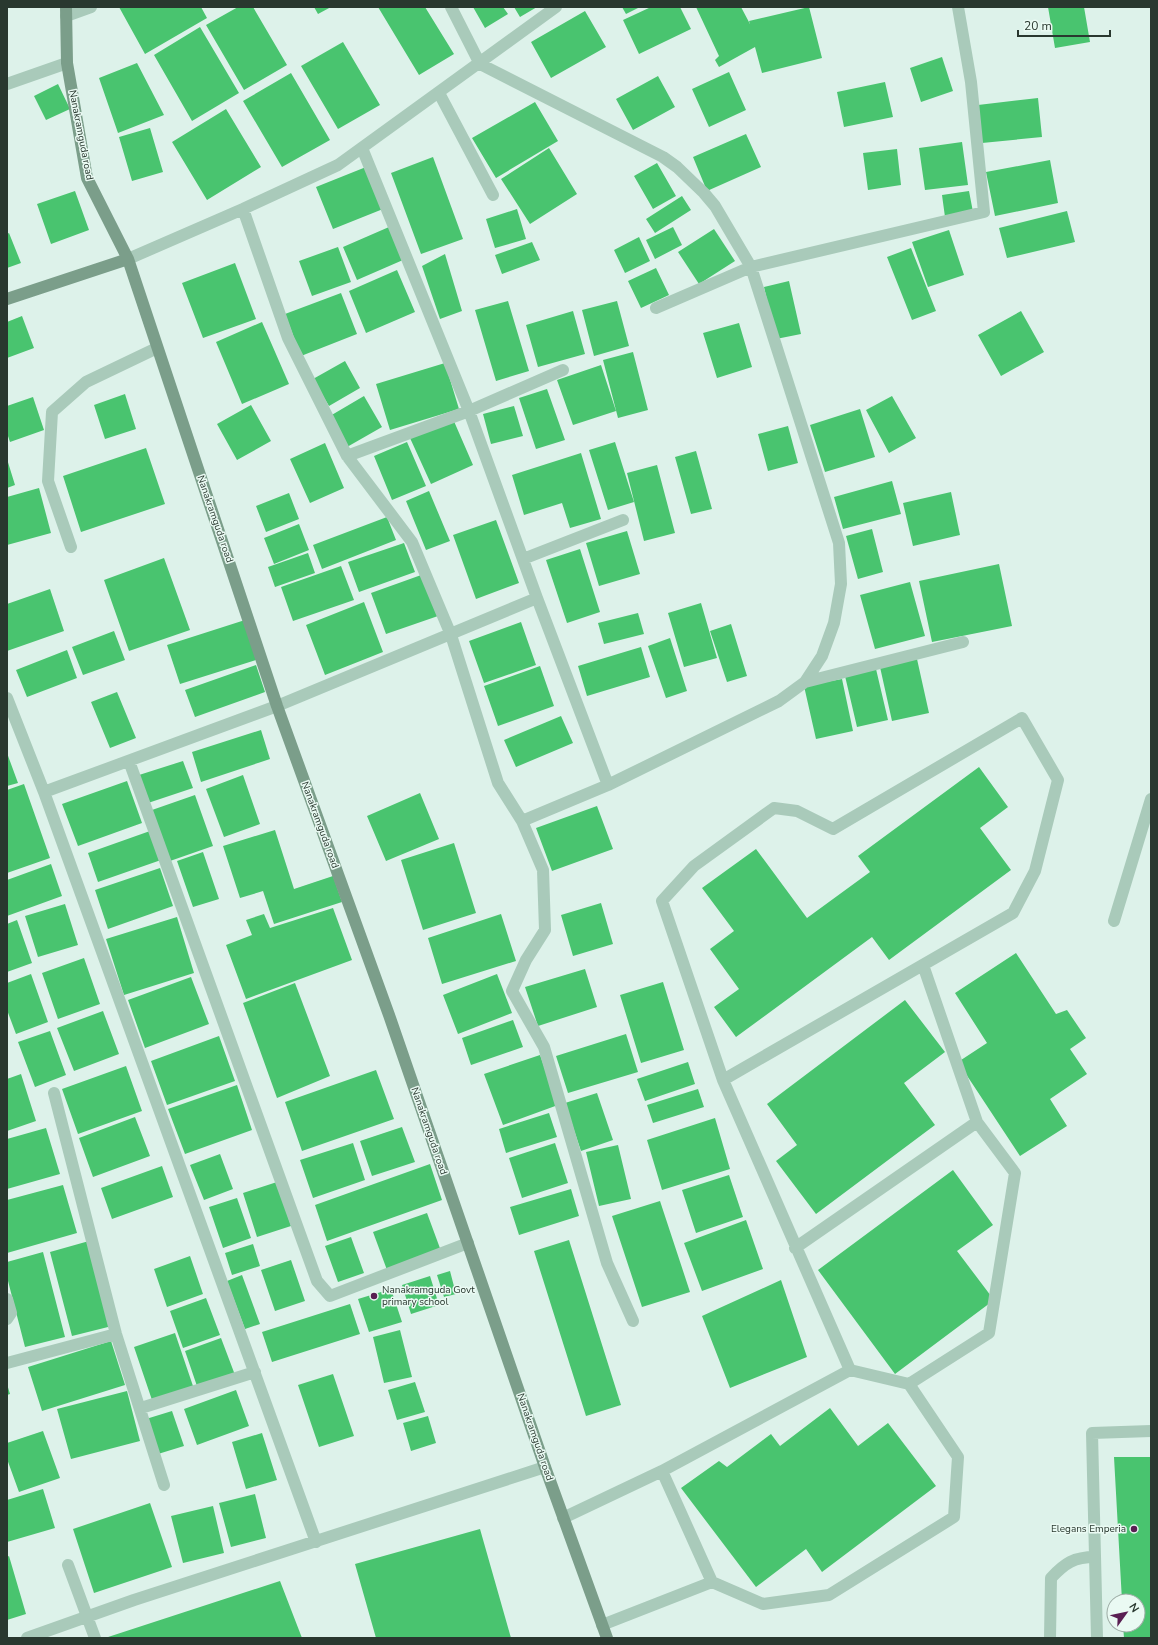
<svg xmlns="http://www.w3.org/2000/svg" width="1158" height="1645" font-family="'Nunito Sans',sans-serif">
<rect width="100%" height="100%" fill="#ddf2ea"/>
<path fill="#49c46f" d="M119,7H201L207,18L145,54Z
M238,7H253L287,65L244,90L206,25Z
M314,7H331L318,14Z
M378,7H425L454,54L419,75Z
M473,7H503L508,14L485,28Z
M514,7H537L520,17Z
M622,7H640L626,14Z
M651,7H680L691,29L639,54L623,20Z
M696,7H741L750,24L749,21L809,7L822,58L762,73L755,47L719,67L715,60L719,56Z
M1048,7H1084L1090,42L1055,48Z
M585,11L606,47L551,78L531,42Z
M200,27L239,93L192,121L154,55Z
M343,42L380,105L338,129L301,66Z
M942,57L953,91L921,102L910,68Z
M137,63L164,115L118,133L99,78Z
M729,72L746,110L709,127L692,89Z
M291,73L330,140L282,167L243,101Z
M658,76L675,107L633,130L616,99Z
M885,82L893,117L844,127L837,92Z
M58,84L70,109L46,120L34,96Z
M1038,98L1042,137L982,143L978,105Z
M535,102L558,141L496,178L472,138Z
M226,109L261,167L207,200L172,142Z
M150,128L163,172L132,181L119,137Z
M746,134L761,167L707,191L693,157Z
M962,142L968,185L925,190L919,148Z
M549,148L577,194L530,224L501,179Z
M897,149L901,185L868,190L863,153Z
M433,157L463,239L421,254L391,173Z
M1050,160L1058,203L995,216L986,172Z
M657,163L676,196L653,209L634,176Z
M366,167L383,209L333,229L316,187Z
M75,191L89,230L51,244L37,204Z
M969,191L973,212L945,217L942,195Z
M682,196L691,210L655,233L646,219Z
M517,209L526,239L495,248L486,219Z
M1067,211L1075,242L1007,258L999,228Z
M389,227L403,260L357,280L343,247Z
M673,227L682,245L655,259L646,240Z
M714,229L735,261L699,284L678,252Z
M949,230L964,275L928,287L912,242Z
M9,233L21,263L7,268V234Z
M639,237L650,261L625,273L614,250Z
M532,242L540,260L502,274L495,255Z
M338,247L351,282L312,296L299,261Z
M911,248L936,311L912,320L887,257Z
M445,254L462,311L440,319L422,266Z
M235,263L256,319L203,338L182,283Z
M656,268L669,295L641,308L628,281Z
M397,270L415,312L366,333L349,291Z
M789,281L801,334L776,339L764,287Z
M341,293L357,334L301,356L285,314Z
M508,301L529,371L496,381L475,310Z
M617,301L629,346L594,356L582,310Z
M573,311L585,354L538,367L526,325Z
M1021,311L1044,352L1001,376L978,335Z
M22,316L34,348L7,358V322Z
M262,322L289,384L242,404L216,342Z
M739,323L752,367L717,378L703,333Z
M633,352L648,410L618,418L603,360Z
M345,361L360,388L329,406L313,379Z
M445,363L459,409L390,430L376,384Z
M601,365L616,411L573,425L557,380Z
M547,389L565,440L536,449L519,398Z
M125,394L136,429L105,439L94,405Z
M364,396L382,427L347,447L330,416Z
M892,396L916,438L889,453L866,410Z
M33,397L44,430L10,442L7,433V406Z
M251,405L271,441L237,460L217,424Z
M514,406L523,436L491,444L483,414Z
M860,409L875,457L825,472L810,425Z
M453,419L473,465L431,484L410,438Z
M788,426L798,463L768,471L758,434Z
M407,442L426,486L392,500L374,456Z
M615,442L634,502L608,510L589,450Z
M325,443L344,488L310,503L290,459Z
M146,448L165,504L81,532L63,476Z
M696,451L712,509L691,514L675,457Z
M581,453L601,519L570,528L562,503L524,515L512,475Z
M7,459L15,485L7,488Z
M657,465L675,533L644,541L627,473Z
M892,481L901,514L843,529L834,497Z
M39,488L51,533L7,545V497Z
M429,491L450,541L426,550L406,501Z
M951,492L960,535L913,546L903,503Z
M289,493L299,519L266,532L256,506Z
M387,517L396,540L322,569L313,545Z
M496,520L519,583L476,599L453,535Z
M299,524L309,550L274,564L264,538Z
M872,529L883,572L858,579L846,536Z
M627,531L640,574L599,586L586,543Z
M404,543L415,572L359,592L348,562Z
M580,549L600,612L567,623L546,560Z
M308,553L315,573L275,587L268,567Z
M164,558L190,630L129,651L104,580Z
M999,564L1012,626L932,642L919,581Z
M341,566L354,600L293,621L281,587Z
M424,574L438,616L386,634L371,593Z
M910,582L925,636L875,649L860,595Z
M50,589L64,631L7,651V604Z
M364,602L383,652L325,675L306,625Z
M701,603L717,658L684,667L668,613Z
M638,613L644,634L604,644L598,623Z
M245,620L259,659L180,684L167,645Z
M521,622L536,665L484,683L469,641Z
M731,624L747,676L727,682L710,631Z
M114,631L125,660L83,675L72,647Z
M670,638L687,691L666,698L648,646Z
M641,647L650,677L587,696L578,666Z
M67,650L77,678L27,697L16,670Z
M917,659L929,713L892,721L880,667Z
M256,665L265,692L195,717L185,690Z
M540,666L554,706L498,726L484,686Z
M876,669L888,720L857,727L845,676Z
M842,679L853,731L816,739L804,686Z
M117,692L136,738L110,748L91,702Z
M561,716L573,743L516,767L504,740Z
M261,730L270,759L201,782L192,752Z
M7,753L18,783L7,786Z
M183,761L193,788L148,803L139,775Z
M979,767L1008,807L980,828L1011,870L889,960L872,937L736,1037L714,1007L739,989L710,949L734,931L702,888L756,849L807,918L870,872L858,856Z
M243,775L260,824L224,837L206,789Z
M127,781L142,823L78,846L62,804Z
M24,784L50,858L7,873V790Z
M420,793L439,839L386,861L367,816Z
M195,795L213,846L170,861L152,810Z
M597,806L613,849L552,871L536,828Z
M275,830L294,889L333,876L342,902L274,924L263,891L240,898L223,846Z
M150,831L161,860L98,882L88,853Z
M454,843L476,913L423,930L401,860Z
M203,852L219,899L193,907L177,861Z
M51,864L62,896L7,916V880Z
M160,868L173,906L108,929L95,890Z
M601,903L613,944L573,956L561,915Z
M65,904L78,945L38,957L25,916Z
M333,908L352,960L246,999L226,945L252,935L246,920L264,914L270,928Z
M501,914L516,961L442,984L428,938Z
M177,917L194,973L124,995L106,939Z
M17,920L32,963L7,972V924Z
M1016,953L1056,1014L1067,1010L1086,1038L1070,1049L1087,1074L1050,1099L1067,1126L1020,1156L958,1062L987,1043L955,993Z
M84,958L100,1004L58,1019L42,973Z
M585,969L597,1007L538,1026L525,987Z
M31,974L48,1022L16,1034L7,1010V983Z
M497,974L512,1013L458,1034L443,995Z
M191,977L209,1024L145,1048L128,1000Z
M663,982L684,1050L641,1063L620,995Z
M295,983L330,1076L277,1098L243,1003Z
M905,1000L945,1052L904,1083L935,1125L816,1214L776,1161L797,1145L767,1104Z
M103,1011L119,1054L74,1071L57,1028Z
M513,1020L523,1047L471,1065L462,1038Z
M50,1031L66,1075L35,1087L18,1042Z
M626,1034L638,1072L568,1093L556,1056Z
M219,1036L235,1081L167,1105L151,1061Z
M540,1055L558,1105L503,1125L484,1074Z
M688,1062L695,1084L645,1101L637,1079Z
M126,1066L142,1111L78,1134L62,1089Z
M376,1070L394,1119L302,1151L285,1102Z
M21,1074L36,1121L7,1131V1079Z
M237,1085L252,1130L185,1154L168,1109Z
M698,1089L704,1107L653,1123L647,1105Z
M597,1093L613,1140L581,1151L565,1103Z
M549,1113L557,1137L506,1153L499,1129Z
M135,1117L150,1156L93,1177L79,1138Z
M715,1118L730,1169L662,1190L647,1140Z
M402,1127L415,1162L372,1176L360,1141Z
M46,1128L60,1174L7,1189V1139Z
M353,1143L365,1180L313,1198L300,1160Z
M555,1143L568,1183L522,1198L509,1158Z
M618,1145L631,1199L599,1206L586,1152Z
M220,1154L233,1189L204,1200L190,1165Z
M430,1164L442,1200L327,1241L315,1205Z
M162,1166L173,1197L112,1219L101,1188Z
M953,1170L993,1225L957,1251L994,1300L895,1374L818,1270Z
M729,1175L743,1217L696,1233L682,1190Z
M277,1182L291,1226L257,1237L243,1193Z
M63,1185L77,1233L7,1253V1200Z
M571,1189L579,1216L519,1235L510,1207Z
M237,1198L251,1238L223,1248L209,1207Z
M660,1201L690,1292L642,1307L612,1216Z
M427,1213L441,1251L387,1270L373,1232Z
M746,1220L763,1269L702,1291L684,1243Z
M351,1237L364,1273L338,1282L325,1246Z
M569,1240L621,1405L586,1416L534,1251Z
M89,1241L112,1326L72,1336L50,1252Z
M253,1244L260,1266L232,1275L225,1253Z
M43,1252L65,1337L25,1347L7,1277V1262Z
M190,1256L203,1294L167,1307L154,1269Z
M291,1260L305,1301L275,1311L261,1270Z
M450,1271L456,1294L444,1297L437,1275Z
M242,1275L260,1324L245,1329L227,1281Z
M430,1276L439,1305L411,1314L402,1285Z
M781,1280L807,1357L730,1388L702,1316Z
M391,1289L402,1322L369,1332L358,1299Z
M206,1298L220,1335L183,1348L170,1311Z
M350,1304L360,1334L272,1362L262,1332Z
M400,1330L412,1377L384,1383L373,1337Z
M175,1333L193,1386L152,1400L134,1347Z
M221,1338L235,1375L198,1389L185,1351Z
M111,1341L125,1385L42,1411L28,1367Z
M333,1374L354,1436L319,1447L298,1385Z
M415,1382L425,1412L397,1420L388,1390Z
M7,1384L10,1394L7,1395Z
M236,1390L249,1426L197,1445L184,1409Z
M127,1391L140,1441L71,1459L57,1409Z
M830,1408L858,1446L888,1423L936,1486L822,1572L806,1549L756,1587L681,1488L719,1461L727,1467L771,1434L780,1446Z
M172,1411L184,1446L158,1454L146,1419Z
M428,1416L436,1443L411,1451L403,1423Z
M43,1431L60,1478L19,1492L7,1459V1443Z
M262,1433L277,1480L246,1489L232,1442Z
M1114,1457H1151V1638H1124L1123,1625H1138V1601H1122Z
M43,1489L55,1528L7,1542V1500Z
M255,1494L266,1538L231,1547L219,1503Z
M150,1503L172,1567L94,1593L73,1529Z
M213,1506L224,1553L183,1563L171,1516Z
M480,1529L511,1638H376L355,1564Z
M9,1556L26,1614L7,1620V1557Z
M280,1581L302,1638H105Z"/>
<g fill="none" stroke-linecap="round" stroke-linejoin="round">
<path stroke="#a9caba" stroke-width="12" d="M1114,921L1151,799
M1050,1638L1051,1578C1065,1563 1074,1557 1095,1557
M1097,1638L1092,1433L1151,1431"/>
<path stroke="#a9caba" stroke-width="12" d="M451,7L480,64L663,157L677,167L704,193L715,206L751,267L839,543L841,584L834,623L822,656L805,682L779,701L608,785L522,821
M66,16L91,7
M7,84L67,63
M439,93L493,195
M362,148L469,411L537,598L608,785
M243,209L288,338L347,456L412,542L451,635L498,783L522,821L543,870L545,930L526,960L512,991L544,1047L607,1263L633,1321
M128,259L243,209L338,165L556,7
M656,308L751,267L984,212L971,82L958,7
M347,456L469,411L563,370
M71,547L48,481L52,412L86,382L157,348
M523,559L623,520
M805,682L963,642
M7,698L44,792L316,1542
M129,761L317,1281L330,1296L468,1243
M44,792L277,706L537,598
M923,965L977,1122
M54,1093L116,1334L164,1485
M795,1248L977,1122L1015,1173L989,1333L909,1384L850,1370
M7,1299L11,1313L7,1319
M7,1363L116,1334
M141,1408L255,1372
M563,1518L662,1471
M68,1565L95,1638
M712,1582L763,1604L829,1595L954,1517L958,1457L909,1384
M602,1625L712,1582L662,1471L850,1370L723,1080L662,901L694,866L774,808L797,811L833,829L1022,718L1058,780L1035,871L1013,913L723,1080
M27,1638L134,1600L545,1467"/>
<path stroke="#7b9e8a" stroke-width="12" d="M66,7L67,63L87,178L128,259L277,706L389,1015L545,1467L607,1638
M7,299L128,259"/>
</g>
<g fill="#591f52" stroke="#eafaf3" stroke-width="1.5">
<circle cx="374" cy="1296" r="4"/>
<circle cx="1134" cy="1529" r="4"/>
</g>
<g text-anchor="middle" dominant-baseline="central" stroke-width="3" stroke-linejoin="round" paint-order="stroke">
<g font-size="10" fill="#29382f" stroke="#eafaf3">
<text transform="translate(81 135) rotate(79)">Nanakramguda road</text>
<text transform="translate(215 519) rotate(71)">Nanakramguda road</text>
<text transform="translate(320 825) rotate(70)">Nanakramguda road</text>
<text transform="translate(429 1131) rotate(71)">Nanakramguda road</text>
<text transform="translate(535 1437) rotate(71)">Nanakramguda road</text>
</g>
<g font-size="10" fill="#29382f" stroke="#eafaf3" text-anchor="start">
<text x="382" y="1290">Nanakramguda Govt<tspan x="382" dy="12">primary school</tspan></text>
<text x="1126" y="1529" text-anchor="end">Elegans Emperia</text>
</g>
</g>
<rect width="1158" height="1645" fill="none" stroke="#29382f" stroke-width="16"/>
<g transform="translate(1126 1613) rotate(57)"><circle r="19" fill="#eafaf3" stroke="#9daca5"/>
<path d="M0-3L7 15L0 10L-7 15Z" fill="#591f52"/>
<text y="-6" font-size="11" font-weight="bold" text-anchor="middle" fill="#29382f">N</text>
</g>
<path d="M1018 30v6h92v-6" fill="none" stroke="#29382f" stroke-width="2"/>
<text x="1024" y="30" font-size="12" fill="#29382f" stroke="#eafaf3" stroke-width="3" paint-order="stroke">20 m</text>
</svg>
